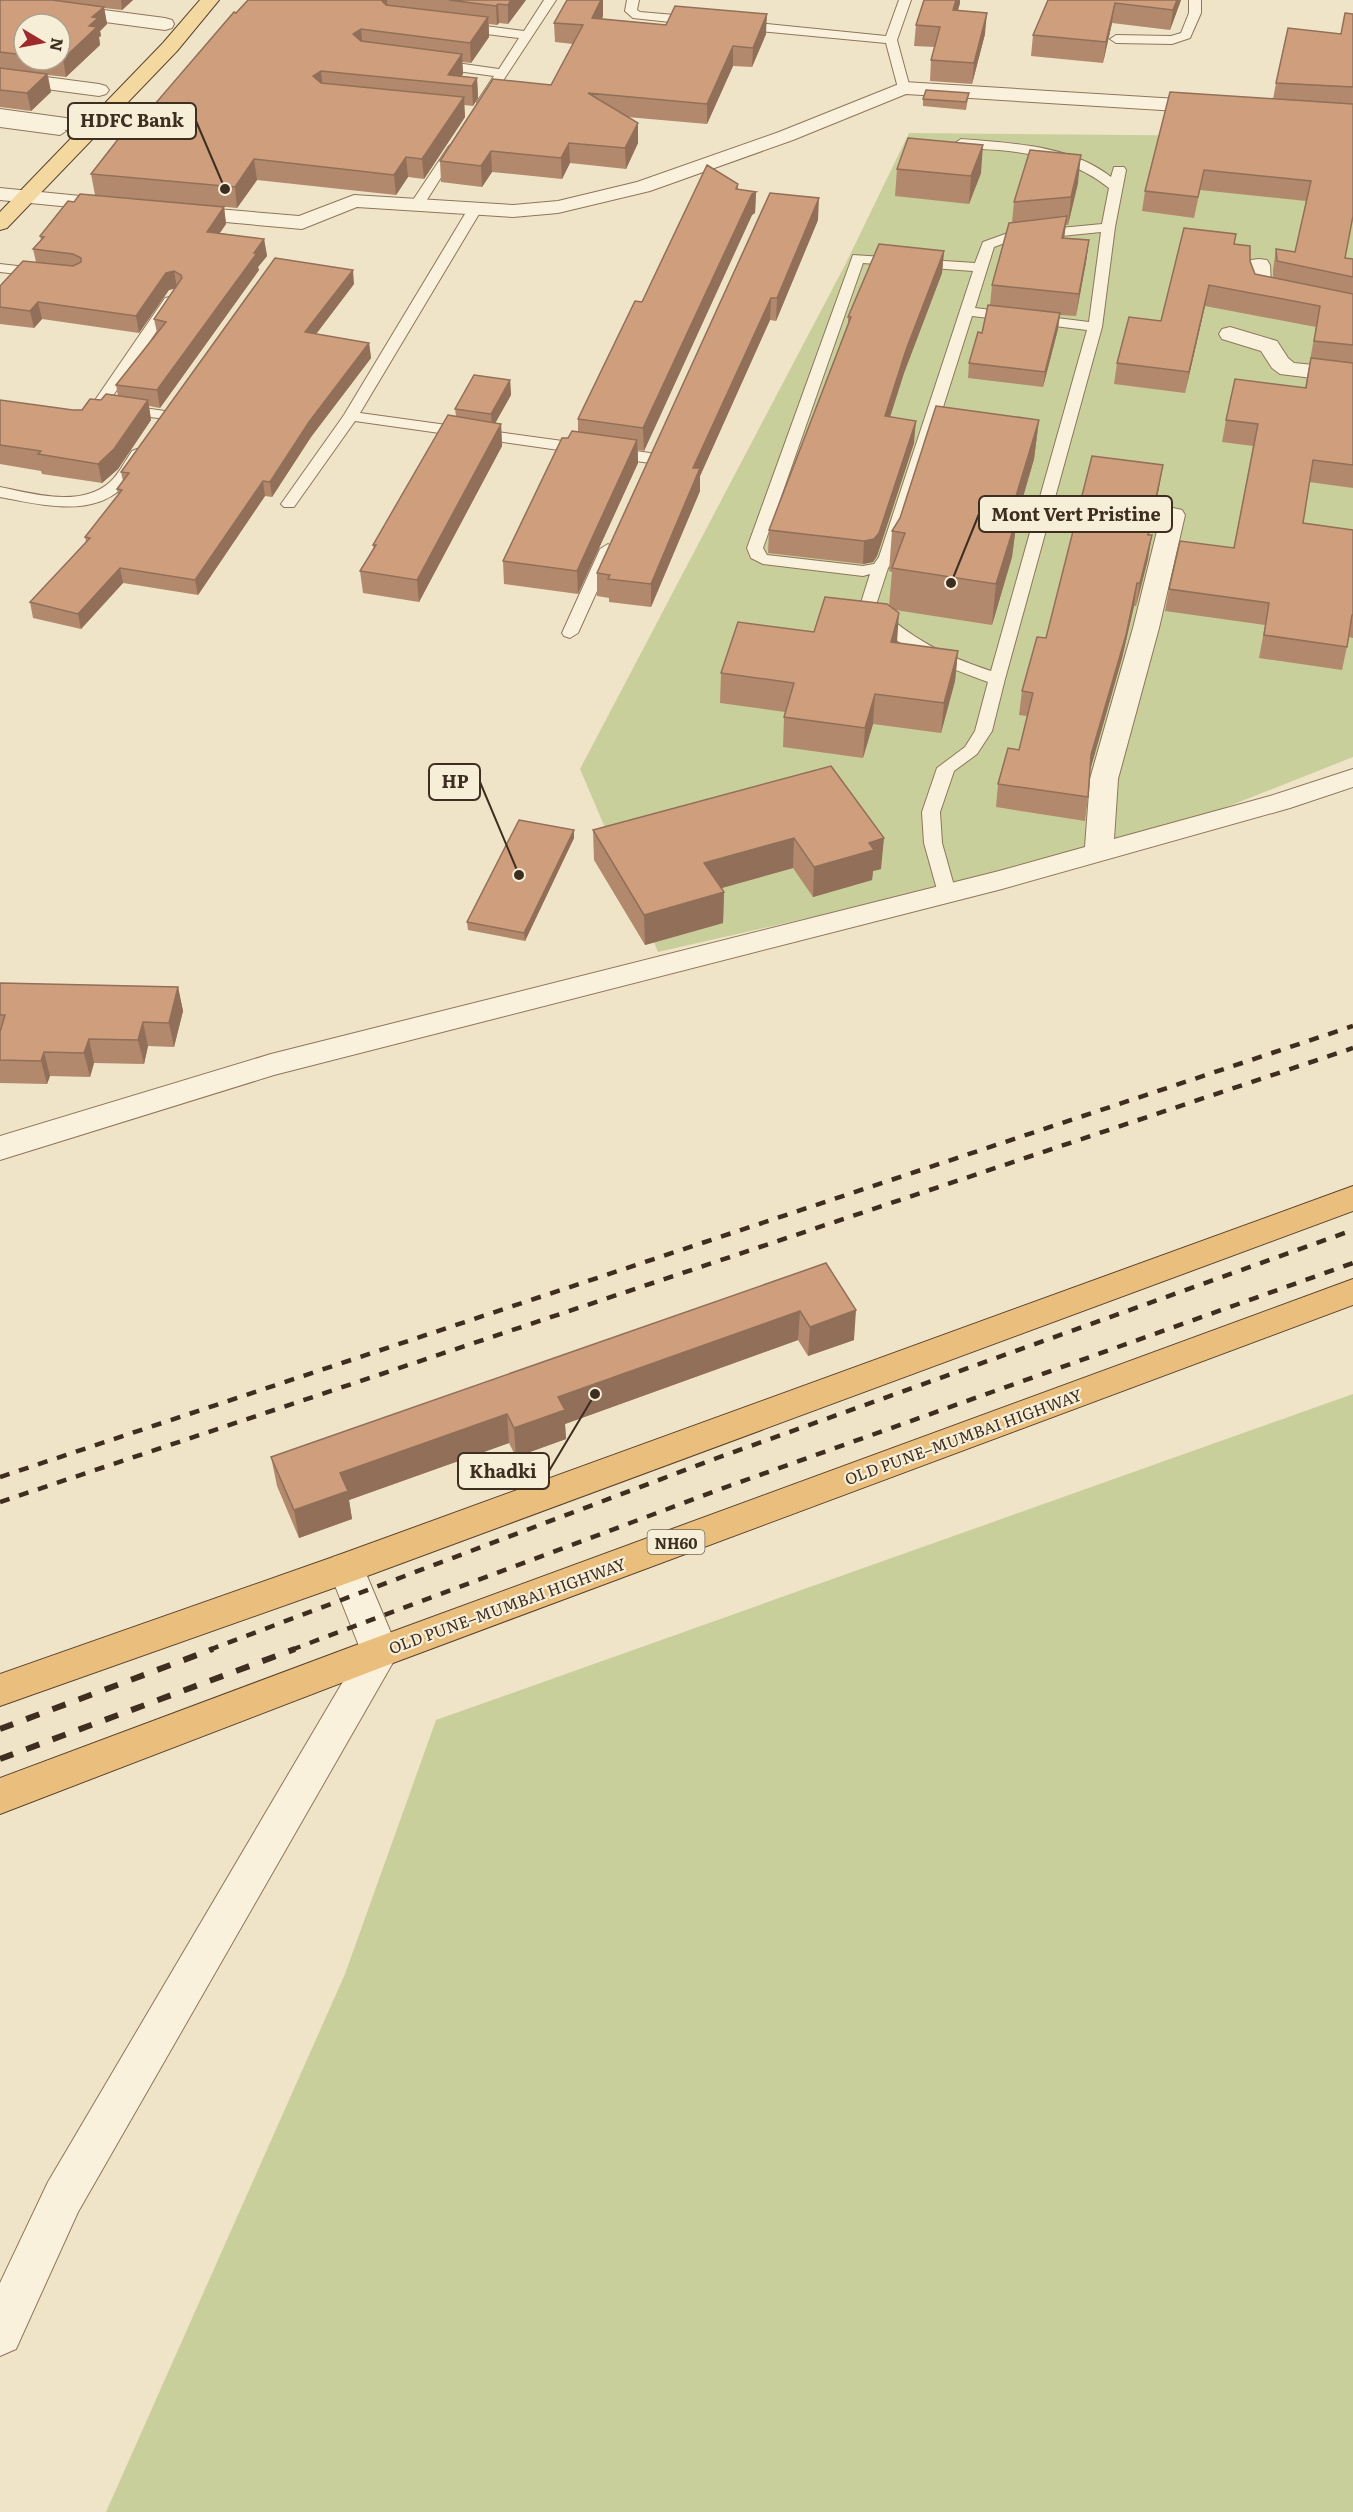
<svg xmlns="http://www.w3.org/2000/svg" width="1353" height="2512" font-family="Literata,serif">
<rect width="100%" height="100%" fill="#f0e4c8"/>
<path fill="#c9cf9b" d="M909,133L1353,137V757L1131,845L658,952L580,769L846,263Z
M1353,1394V2512H106L345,1974L436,1720Z"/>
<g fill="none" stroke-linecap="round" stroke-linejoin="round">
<defs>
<path id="service" d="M544,0H556L487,105L483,106L477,102L494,76L435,68L429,64L435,60L499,69L519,38L463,31L457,27L463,23L524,31Z
M627,0H639L637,10L640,12L698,17L704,21L698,25L633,18L625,11Z
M899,0H911L897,40L910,88L904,92L898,88L886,43L738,29L732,25L738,21L886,36Z
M1189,0H1201V13L1190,38L1172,44L1116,43L1110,39L1116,35L1171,36L1181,33L1189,13Z
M0,119L60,127L66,131L60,135L0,127Z
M961,139C1010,143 1071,145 1111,177L1114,167H1124L1126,170L1115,227L1102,327L1005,679L992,731L977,754L954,771L940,812L942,843L956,893L953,897H941L938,893L924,843L922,812L937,768L965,747L975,731L988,682C944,666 889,646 860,606L870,574L863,576L763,564L751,558L747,548L853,255L975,263L983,242L1008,233L1102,224L1109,188C1077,162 1039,154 999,150C985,149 970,149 956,146L955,143ZM1101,232L1089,322L975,308L994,247L1010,241ZM863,263L973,271L879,557L874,564L863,566L767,555L763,548ZM972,316L1087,330L991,671C946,656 910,639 876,605L888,568L895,558Z
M455,142L461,146L423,206L421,209H411L409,206L449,146Z
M475,205L482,209L360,413L650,453L658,458L650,463L355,421L294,507H284L281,504L344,415L468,209Z
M0,264L44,269L51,273L44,277L0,272Z
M170,297L177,301L108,403L165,411L172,415L165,419L93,409L91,406L165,298Z
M137,449L145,454C137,465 131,479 121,489C89,518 37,504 0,497V487C34,494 81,508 110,482C119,474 125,461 132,451Z
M608,544L616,549L578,633L570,638L564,636L562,633L600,549Z"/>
<path id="minor" d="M0,0H27L165,18L172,20L174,24L172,28L165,30L0,8Z
M0,71L99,84L106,86L109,90L106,94L99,96L0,83Z
M904,82L1210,101L1217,103L1220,107L1217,111L1210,113L906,94L793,140L650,191L558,213L513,217L357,207L302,229L181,218L174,216L170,212L174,208L181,206L299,216L354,195L513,205L558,201L637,182L779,132Z
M0,109L66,118L73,120L76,124L73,128L66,130L0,121Z
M0,188L121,200L128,202L131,206L128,210L121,212L0,200Z
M1259,259L1267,260L1270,265L1271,284L1353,300V314L1252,293C1247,285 1246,268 1251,260Z
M1230,327L1277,341L1288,358L1294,363L1353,369V383L1280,374L1272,368L1261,351L1222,339L1219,334L1222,329Z
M1173,508L1182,510L1185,515L1159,628L1118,779L1114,839L1270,796L1353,769V787L1290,808L1002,889L274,1075L0,1160V1136L271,1054L999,871L1085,847L1090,779L1133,628L1161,515L1164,510Z
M346,1553L359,1557L399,1652L78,2212L16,2349L0,2356V2283L48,2182L361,1651L328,1568L333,1557Z"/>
<path id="primary" d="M200,0H219L177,51L7,228L0,230V212L163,43Z"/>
<path id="trunk" d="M1353,1186V1211L359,1579L0,1706V1674L333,1557Z
M1353,1279V1305L393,1663L0,1814V1778L367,1641Z"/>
</defs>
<use href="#service" stroke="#8d765c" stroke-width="2"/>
<use href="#minor" stroke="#8d765c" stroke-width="2"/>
<use href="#primary" stroke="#5b4430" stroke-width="2"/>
<use href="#trunk" stroke="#5b4430" stroke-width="2"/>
<use href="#service" fill="#faf1dc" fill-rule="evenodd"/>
<use href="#minor" fill="#faf1dc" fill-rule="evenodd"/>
<use href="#primary" fill="#f3d9a0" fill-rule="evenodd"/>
<use href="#trunk" fill="#eabe7c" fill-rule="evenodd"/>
<path stroke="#3d2e20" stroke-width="4.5" stroke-dasharray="10 10" stroke-linecap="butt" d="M0,1477L1353,1026
M0,1502L1353,1048
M209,1650L717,1458L1353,1230
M291,1650L729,1486L1353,1263"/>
<path stroke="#3d2e20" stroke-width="6" stroke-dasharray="14 14" stroke-linecap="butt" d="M0,1729L213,1649
M0,1759L295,1649"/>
</g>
<path fill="#b2896c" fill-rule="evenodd" d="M0,0H133L122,10L104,8L107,24L100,31L101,36L99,37L100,45L66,77L48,75L51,92L31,111L0,107ZM24,24H60V60H24Z
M248,0H526L508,24L499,23L497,25L489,24V37L471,63L462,62L463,74L462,76L477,78L478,98L473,106L464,105L465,117L424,179L408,177L396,195L257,180L237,208L95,195L91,174L125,138Z
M567,0H603V16L602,19L766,34L752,67L733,66L707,124L627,117L638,143L626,169L570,163L562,179L492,172L482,187L441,182L440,161L551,85L573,44L555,42L554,23Z
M1048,0H1181L1170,30L1112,23L1103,63L1031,56L1033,35Z
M960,3L958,11L985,34L972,84L930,81L931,60L935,47L914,46L916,25Z
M1353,14V216L1345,258L1353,259V488L1309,482L1303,523L1353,530V638L1349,637L1342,670L1259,658L1265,625L1165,611L1169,589L1234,548L1253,446L1222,442L1226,420L1305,388L1316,327L1205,306L1185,393L1114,384L1117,363L1161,321L1234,244L1250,261L1255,274L1273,278V270L1276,249L1295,252L1306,201L1200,190L1194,218L1142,211L1145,191L1273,99L1276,83L1341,34Z
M969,93L966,110L923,106V99Z
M897,169L981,173L969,204L895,196Z
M1078,183L1068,225H1066L1064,238L1089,240L1086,262L1076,316L1060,315L1058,329L1043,387L968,378L969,363L982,333L990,305L992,285L1012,222L1014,202Z
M738,184V190L756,192L755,213L752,215L644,451L638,450V463L578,594L504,584L503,561L568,438L578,432V419L642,302Z
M224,207L226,224L220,233L264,239L267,256L258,267L259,270L160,408L149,406L151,420L118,469L102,483L42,474L41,471L0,464V400L73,410H82L101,400L118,396L116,385L157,333L154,319L175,288L169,290L139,333L42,319L34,328L0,324V286L36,262L33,249L41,240L40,236Z
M818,220L776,321L770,320L700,476V491L651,607L609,602V598L597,596V573Z
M944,251L942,273L904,373L890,417L914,443L877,556L873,562L863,564L768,553L769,530L848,324V317Z
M354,284L316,334L369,343L371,358L311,437L272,497L265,496L198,595L123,583L81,629L33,618L30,602L86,542L85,537L118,495L117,489L123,481L121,472Z
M510,380L511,395L495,423L501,424L502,446L419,602L363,593L360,571L374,549L373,545L456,416L455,409Z
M1039,420L1034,459L1017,517L1012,557L992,625L895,610L897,643L958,651L955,681L941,733L873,724L863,758L783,747L784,717L785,712L720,703L721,673L814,632L889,606L892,572L889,571L892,531Z
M1159,488L1149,535L1148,559L1136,606H1134L1122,658L1090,769L1088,797L1085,821L996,807L998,784L1019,750L1027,716L1019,715L1022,691L1046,638Z
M831,766L881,869L873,871L872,880L813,897L793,868L721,888L724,892L723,923L645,945L594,860L593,830Z
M574,830V838L525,941L468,930L467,922Z
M0,983L178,987L183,1011L174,1047L148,1046L144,1064L94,1063L90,1077L50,1076L47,1084L0,1083Z
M826,1263L854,1340L808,1356L798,1340L565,1424L566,1439L516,1457L509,1443L349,1500L352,1519L299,1538L277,1486L271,1457Z"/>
<path fill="#916f58" d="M121,0H133L122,10Z
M378,0H387L388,12Z
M511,0H526L508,24V5Z
M601,0H603V16L592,38V18Z
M956,0H960V3L951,31L953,10Z
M1177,0H1181L1170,30L1173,10Z
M1115,3L1112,23L1103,63L1106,42Z
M498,4L499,23L497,25L496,6Z
M104,7L107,24L100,31L101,36L99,37L100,45L66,77L63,59L89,26L92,17Z
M987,13L985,34L972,84L974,63Z
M767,14L766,34L752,67L753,48Z
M488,17L489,37L471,63L470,43Z
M361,29L363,49L353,34Z
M733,46V66L707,124V104Z
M462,54L463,74L456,84L448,75Z
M321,71L323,91L313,76Z
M47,74L51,92L31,111L27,93Z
M477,78L478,98L473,106L472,86Z
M464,97L465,117L424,179L422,159Z
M638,123V143L626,169L625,148Z
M569,143L570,163L562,179L561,158Z
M983,145L981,173L969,204L971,176Z
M491,151L492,172L482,187L481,166Z
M1081,155L1078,183L1068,225L1071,197Z
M406,157L408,177L396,195L394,175Z
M254,159L257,180L237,208L235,187Z
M756,192L755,213L752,215L644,451L643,428L752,194Z
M819,198L818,220L776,321L777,298Z
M224,207L226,224L209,248L207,232Z
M1067,216L1064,238H1062Z
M264,239L267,256L258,267L259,270L160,408L157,390Z
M1089,240L1086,262L1076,316L1079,294Z
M944,251L942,273L904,373L883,439L885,416L906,350Z
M353,270L354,284L307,346L305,332Z
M174,271L177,288L169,290L139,333L136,316L166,273Z
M1209,285L1205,306L1185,393L1189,372Z
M771,298L770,320L700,476V491L651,607V584L693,468Z
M38,302L42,319L34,328L30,311Z
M1060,313L1058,329L1043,387L1045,372Z
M369,343L371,358L311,437L272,497L270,482L309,422Z
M510,380L511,395L492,429L491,414Z
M148,400L151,420L118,469L102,483L98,464Z
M1039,420L1034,459L1017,518L1012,557L992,625L996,584L1010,516Z
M916,421L914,443L877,556L873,562L863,564L864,541Z
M501,424L502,446L419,602L417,580Z
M637,440L638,463L578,594L577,571Z
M1163,465L1159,488L1144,558L1148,535Z
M263,481L265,496L198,595L195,580Z
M1152,535L1148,559L1136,606L1140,583Z
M120,568L123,583L81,629L78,614Z
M1137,583L1134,606L1122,658L1088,778L1091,755Z
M899,613L897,643L889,672L891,642Z
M958,651L955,681L941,733L944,703Z
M875,694L873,724L863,758L865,728Z
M574,830V838L525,941L524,933Z
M794,838L793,868L704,893V863Z
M884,838L881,869L873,871L872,880L813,897L814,867L869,843Z
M724,892L723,923L645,945L644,915Z
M178,987L183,1011L174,1047L169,1023Z
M143,1022L148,1046L144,1064L138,1040Z
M89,1039L94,1063L90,1077L84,1053Z
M44,1052L50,1076L47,1084L41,1061Z
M856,1310L854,1340L808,1356L810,1327Z
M800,1311L798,1340L565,1424L566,1439L516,1457L514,1428L558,1397Z
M507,1414L509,1443L349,1500L352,1519L299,1538L294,1510L340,1473Z"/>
<path fill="#cf9f7d" stroke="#916f58" stroke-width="1.5" d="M0,0H52L104,7L92,17L98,18L89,26L97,27L63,59H60V24H24V55L0,52Z
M248,0H381L386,5L488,17L470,43L361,29L353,34L361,41L462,54L448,75L477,78L472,86L321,71L313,76L321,83L464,97L422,159L406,157L394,175L254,159L235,187L91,174L119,138H125L151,103L155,104L234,12L236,13Z
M449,0H511L508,5L498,4L496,6Z
M567,0H601L592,18L666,25L675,6L767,14L753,48L733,46L707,104L588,93L638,123L625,148L569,143L561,158L491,151L481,166L440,161L493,79L551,85L583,25L554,23Z
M924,0H956L953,10L987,13L974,63L931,60L940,27L916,25Z
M1048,0H1177L1173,10L1115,3L1106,42L1033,35Z
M1345,13L1353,14V87L1276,83L1288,28L1341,34Z
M0,68L47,74L27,93L0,90Z
M926,90L969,93L966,102L923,99Z
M1170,92L1353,104V216L1345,258L1353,259V277L1277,261L1276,249L1295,252L1311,181L1204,170L1198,197L1145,191Z
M908,138L983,145L971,176L897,169Z
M1030,150L1081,155L1071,197L1014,202Z
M707,165L738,184L736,189L756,192L752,194L643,428L578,419L635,301L642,302Z
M770,193L819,198L777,298H771L693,468H700L651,584L608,579L610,575L597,573Z
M80,194L224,207L207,232L264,239L254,253H257L157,390L116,385L166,322L154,319L182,278L181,275L174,271L166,273L136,316L38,302L30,311L0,307V286L23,261L73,266L81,262V258L73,254L33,249L44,237L40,236L68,201L74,202Z
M1067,216L1062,238L1089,240L1079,294L992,285L1009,223Z
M1184,228L1236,234L1234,244L1250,246V261L1255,274L1353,294V345L1314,341L1320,306L1209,285L1189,372L1117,363L1129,317L1161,321Z
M879,244L944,251L906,350L885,416L916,421L879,533L874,539L864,541L769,530L851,317H848Z
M275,258L353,270L305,332L369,343L309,422L270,482L263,481L195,580L120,568L78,614L30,602L90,538L85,537L122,490L117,489L129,473L121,472Z
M988,305L1060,313L1045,372L969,363L978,332L982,333Z
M1311,358L1353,363V465L1313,460L1303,523L1353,530V615H1352L1347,647L1264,635L1269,603L1169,589L1180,541L1234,548L1258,424L1226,420L1235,379L1306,388Z
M474,375L510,380L491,414L455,409Z
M106,394L148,400L114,449L98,464L38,454L41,451L0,445V400L73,410H82L90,399L101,400Z
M936,406L1039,420L1010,516L1017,517L996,584L892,568L905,533L892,531L900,518Z
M448,415L501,424L417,580L360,571L376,545H373Z
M572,431L637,440L577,571L503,561L562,438H568Z
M1092,456L1163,465L1148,535H1152L1140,583H1137L1126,635L1091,755L1088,797L998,784L1008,748L1019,750L1033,693L1022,691L1037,637L1046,638Z
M825,597L887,604L899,613L891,642L958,651L944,703L875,694L865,728L784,717L794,683L721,673L738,622L814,632Z
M831,766L884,838L869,843L874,850L814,867L794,838L704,863L724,892L644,915L593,830Z
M519,820L574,830L524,933L467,922Z
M0,983L178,987L169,1023L143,1022L138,1040L89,1039L84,1053L44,1052L41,1061L0,1060V1032L5,1015H0Z
M826,1263L856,1310L810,1327L800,1311L558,1397L565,1410L514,1428L507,1414L340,1473L348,1491L294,1510L271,1457Z"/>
<g text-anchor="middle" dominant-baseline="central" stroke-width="4.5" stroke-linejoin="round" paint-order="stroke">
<rect fill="#f7eed8" stroke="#756857" stroke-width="1.5" x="647.5" y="1530" width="57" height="24" rx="4.5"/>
<g font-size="15" font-weight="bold" fill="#3d2e20">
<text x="676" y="1542">NH60</text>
</g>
<g font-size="16" fill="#3d2e20" stroke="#f7eed8">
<text transform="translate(963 1436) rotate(-20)">OLD PUNE–MUMBAI HIGHWAY</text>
<text transform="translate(507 1605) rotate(-20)">OLD PUNE–MUMBAI HIGHWAY</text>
</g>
</g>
<path fill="none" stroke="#3d2e20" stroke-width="2" d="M225 189L196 121M951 583L979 514M519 875L480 782M595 1394L549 1471"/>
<g fill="#3d2e20" stroke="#f7eed8" stroke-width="2">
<circle cx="225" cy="189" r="6"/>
<circle cx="951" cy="583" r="6"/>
<circle cx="519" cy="875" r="6"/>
<circle cx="595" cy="1394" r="6"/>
</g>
<g fill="#f7eed8" stroke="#3d2e20" stroke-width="2">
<rect x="68" y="103" width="128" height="36" rx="6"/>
<rect x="979" y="496" width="193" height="36" rx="6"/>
<rect x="429" y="764" width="51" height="36" rx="6"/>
<rect x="458" y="1453" width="91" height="36" rx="6"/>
</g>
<g font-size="18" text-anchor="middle" font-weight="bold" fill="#3d2e20">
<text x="132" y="127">HDFC Bank</text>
<text x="1076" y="521">Mont Vert Pristine</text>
<text x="455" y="788">HP</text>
<text x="503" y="1478">Khadki</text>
</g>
<g transform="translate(42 42) rotate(100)"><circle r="28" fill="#f7eed8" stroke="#ada18e" stroke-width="1.5"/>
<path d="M0-4.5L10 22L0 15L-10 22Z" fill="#9e2a2b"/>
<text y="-9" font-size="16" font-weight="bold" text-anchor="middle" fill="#3d2e20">N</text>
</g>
</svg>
